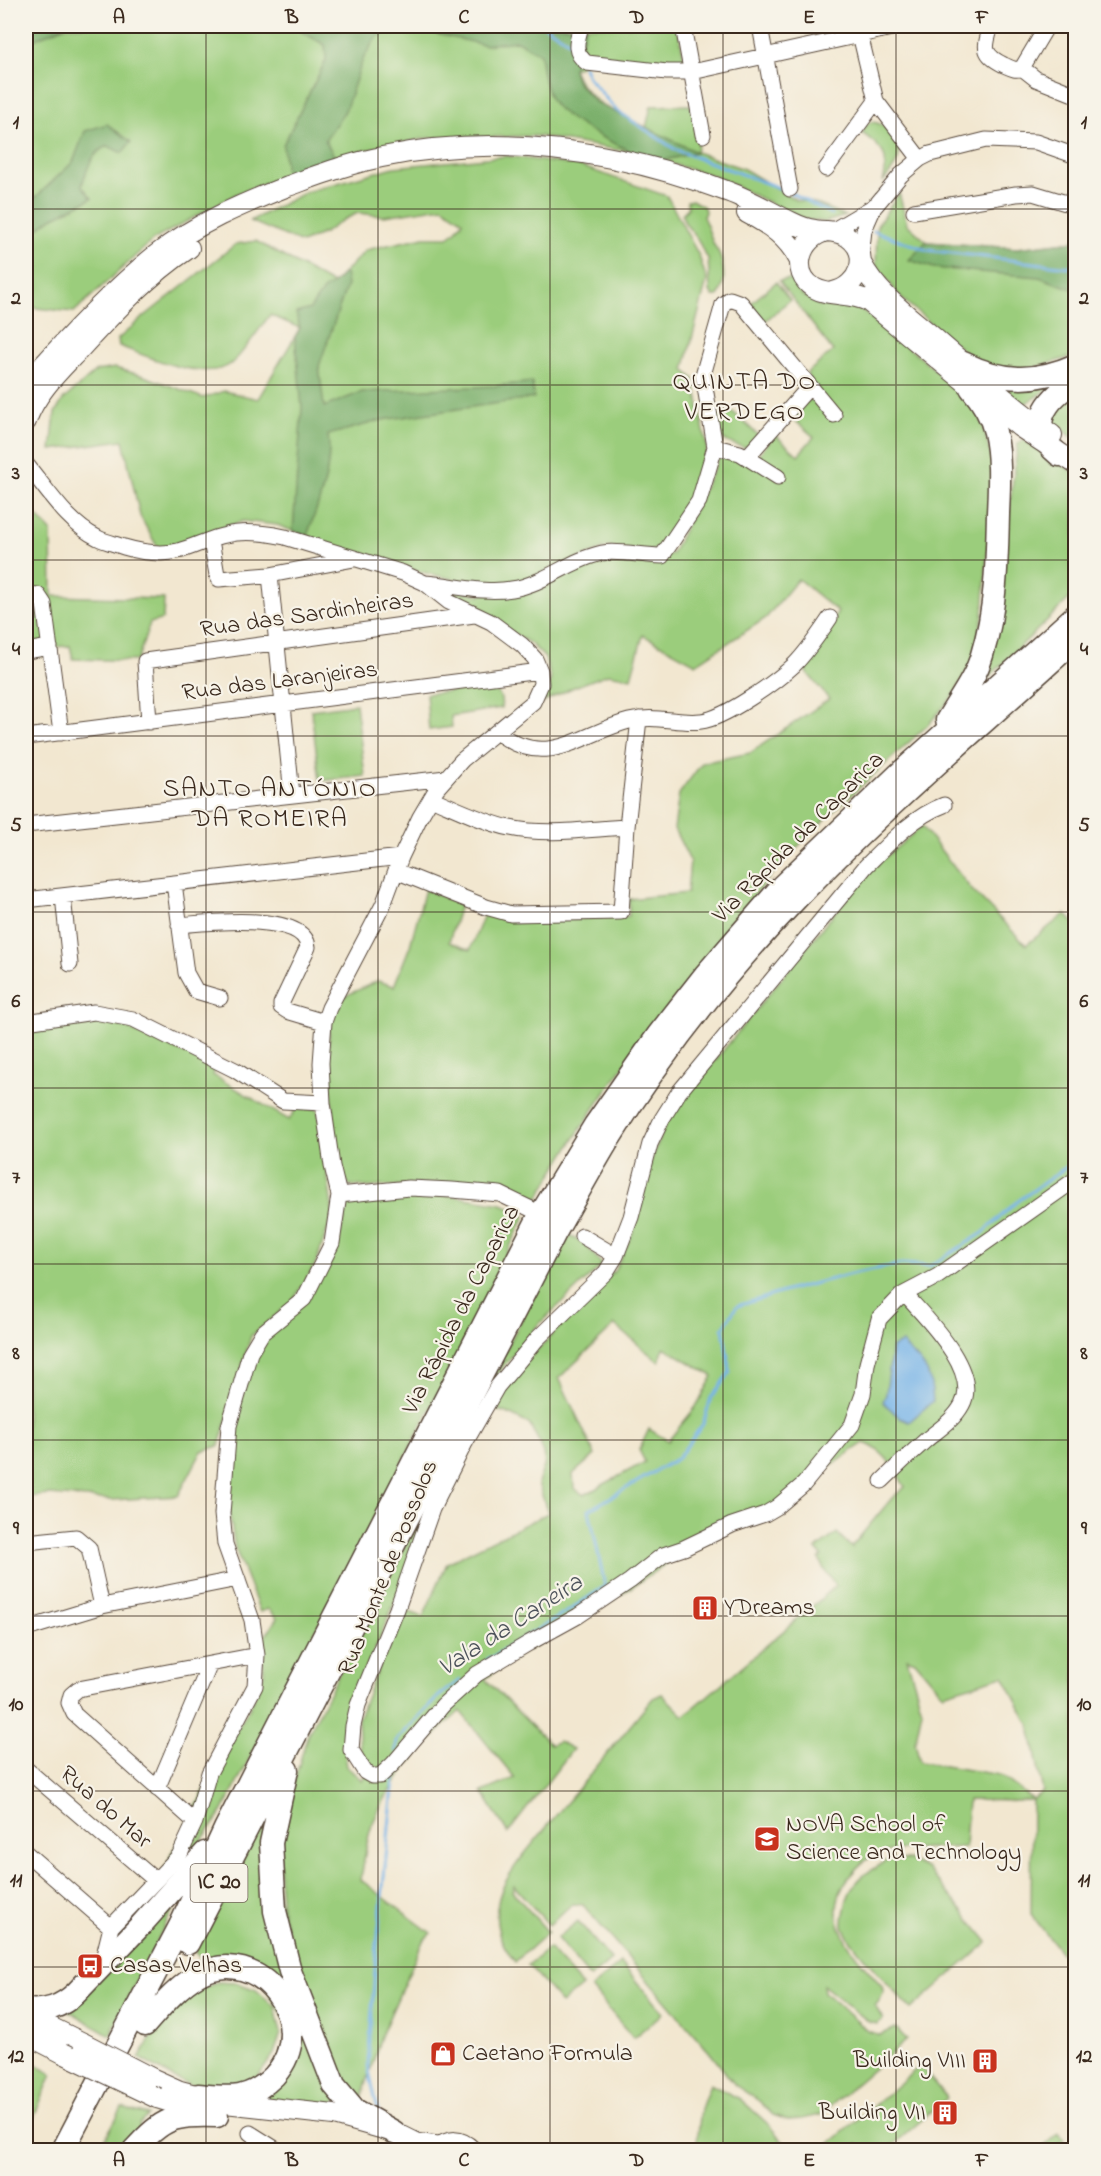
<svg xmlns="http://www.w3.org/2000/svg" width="1101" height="2176" font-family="'Indie Flower',sans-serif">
<rect width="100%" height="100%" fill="#f7f3e8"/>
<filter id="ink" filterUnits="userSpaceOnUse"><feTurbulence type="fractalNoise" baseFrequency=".0167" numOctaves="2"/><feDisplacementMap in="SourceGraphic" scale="12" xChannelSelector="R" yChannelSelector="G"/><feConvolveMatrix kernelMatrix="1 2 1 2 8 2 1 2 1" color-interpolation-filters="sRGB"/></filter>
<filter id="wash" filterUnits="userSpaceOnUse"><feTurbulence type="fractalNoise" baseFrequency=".008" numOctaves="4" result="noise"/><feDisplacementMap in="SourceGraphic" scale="24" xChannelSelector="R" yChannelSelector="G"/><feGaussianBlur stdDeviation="1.35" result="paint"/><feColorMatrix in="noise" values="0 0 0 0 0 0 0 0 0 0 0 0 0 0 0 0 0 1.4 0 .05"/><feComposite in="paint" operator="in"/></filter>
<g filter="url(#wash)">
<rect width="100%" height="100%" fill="#f2e7d0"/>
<path fill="#9bcd7c" stroke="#6b7c4d" stroke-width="1.5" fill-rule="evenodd" d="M26,26H677L685,61L671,68L596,58L573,69C585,102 617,113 646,128L651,106L690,105L699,138L696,152L744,169L796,200L815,203L845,216L825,222L803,219L715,176L630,152L538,136L427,138L357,152L238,193L153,240L74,312L26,307Z
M872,122C889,123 904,146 897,162C894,169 888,175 883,182C890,154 883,149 862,133L867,124Z
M507,156L580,166L667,196L699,256L707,280L684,370L694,379L707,447L698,491L661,548L646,552L608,547L514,584L489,587L399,567L354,554L277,525L243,521L159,550L140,516L123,440L51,450L55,413L63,400L96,371L115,368L144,376L203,398L224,391L258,399L300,328L270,315C261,326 242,355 232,363C206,384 147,356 119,346L118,339L141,319L236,244L256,241L333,284L366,250L424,237H448L455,232L463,221L443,207L384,216L358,213L343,220L324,233L302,243L250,221L306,192L394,167Z
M899,193L907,224L927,242L1017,248L1075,241V356L1007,375L966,353L901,298L876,265L877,226Z
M692,200L704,207L705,212L703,217C708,226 710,236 714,245C714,245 719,253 719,253C724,267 726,284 718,296H713L710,291L708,258C702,252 702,247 698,240C693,231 683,225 682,214L688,208L687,201Z
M791,279L802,295L820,306L843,305L862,310L960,390L979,411L993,464L983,616L972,661L954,695L928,725L839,806L782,862L757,892C679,993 597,1092 535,1204L504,1188L451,1183L368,1187L349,1185L338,1168L328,1051L330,1021L340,998L378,981L394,986L410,946L425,889L460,905L449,942L470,950L485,912L512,922L629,916V899L687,893L690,861L674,829L679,794L702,763L750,753L829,699L803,668L838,612L798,579L766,618L696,664L643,635L631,678L608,674L574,687L541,703L551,679L545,658L530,643L448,595L452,589L480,595L599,558L672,554L719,458L722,456L760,457V453L775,435L798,455L814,437L791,417L807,400H813L807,373L833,351L779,281Z
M776,282L790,300L764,322L750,304Z
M1075,372L1023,405L999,385Z
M1075,390V439L1050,420L1051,409Z
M733,412L759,436L746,448C721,441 720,441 715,416Z
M1025,440L1075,473V593L979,687L1003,555L1018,443Z
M26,504L51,531L52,596L164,599L163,619L150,623L137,661L73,659L70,646L50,647L26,651Z
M488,687C498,690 503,697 501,708L451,716L452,727L429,730L426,694Z
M356,704L365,776L320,781L311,710Z
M922,826L971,889L1026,945L1065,914L1075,924V1971L1031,1914L1032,1800L1017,1801L968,1800L965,1847C937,1849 905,1846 877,1854C866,1858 856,1868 849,1877C817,1919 855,1955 882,1986C885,1994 880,2000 875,2006L883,2019L877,2024L869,2022L823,1985L824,1992L868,2031L880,2035L896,2028L907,2040L820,2115L802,2119L788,2120L773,2115L759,2101L735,2085L711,2054L583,1905L572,1904L549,1925L514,1886L512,1891L548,1932L515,1962C500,1943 492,1923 499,1898C506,1871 536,1841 553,1819C587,1779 620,1738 653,1698L662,1694L684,1716L836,1586L822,1566L819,1559L822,1556L816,1549L837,1533L852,1548V1546L892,1498L905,1487C894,1469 885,1450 864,1443L819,1473L786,1510L732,1527L680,1554L610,1602L515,1657L485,1679L551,1745L558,1741L573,1749L508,1833L482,1792L515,1778L460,1711C425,1743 390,1780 372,1825C366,1841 364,1862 361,1880L431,1933L423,1941L381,2036L361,2101L347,2092L285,1936L279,1879L282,1826L307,1736L566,1233L586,1245L602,1265L539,1324L502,1368L465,1437L348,1712L344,1746L347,1767L362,1780L369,1768L360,1749L358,1719L381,1660L407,1611L423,1617L447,1563L548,1513L538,1483L545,1463L541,1445L529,1424L509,1414L497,1410L489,1411L510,1378L615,1270L634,1230L651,1161L667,1120L865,875ZM615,1325L659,1362L664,1347L713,1376L695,1408L668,1441L649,1429L639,1450L645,1462L584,1495L574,1488L573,1474L595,1455L559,1378ZM907,1658L915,1661L943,1694L1003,1676L1030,1726L1043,1792L1032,1799L1000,1775L920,1762L915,1743L922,1710Z
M93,1020L124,1027L216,1066L213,1075L289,1120L297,1107L318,1109L333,1214L315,1265L292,1302L251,1336L219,1446L202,1451L178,1496L112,1500L50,1495L26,1497V1027Z
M427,1192L502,1204L525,1216L448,1374L222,1812L188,1859L112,1944L117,1926L152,1893L214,1771L251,1705L264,1674L262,1641L277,1618L268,1609L260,1612L235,1548L227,1498L235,1421L255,1352L336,1249L348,1207L357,1198Z
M275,1789L267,1861L337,2099L333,2107L261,2099L300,2041L248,1961L230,1956L200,1959L195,1950Z
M889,1860H910L928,1869L988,1942L911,2009C896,1992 849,1945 843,1927C842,1922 844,1914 845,1909C848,1883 867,1871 889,1860Z
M180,1895L110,2035L66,2009Z
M578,1921L611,1960L590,1978L557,1938Z
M549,1948L582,1986L561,2003L528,1965Z
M621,1963L663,2013L633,2038L591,1988Z
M218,1982L236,1983L255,1989L275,2007L281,2033L274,2054L257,2078L232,2091L197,2088L174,2078L139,2058C160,2021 178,1998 218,1982Z
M34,2063L52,2074L33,2119L27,2124Z
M920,2066L947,2098L892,2146L896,2150H863L858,2144L851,2150H822Z
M710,2084L740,2099L767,2123L790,2150H696L701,2109Z
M122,2108L148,2115L139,2125L142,2132L127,2150H99Z
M1059,2133L1064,2140L1051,2150H1043L1041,2149Z"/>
<path fill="#7cb06c" stroke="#5c6d45" stroke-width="1.5" d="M26,26H66L26,43Z
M292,26H586L577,60L573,69L577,82L595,102L696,152C685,154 671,161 660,160C637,158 562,120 551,100C544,86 542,69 540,54L517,41L485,45L402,26L377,36L363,59L345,111L325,140L336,159L286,176L283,145L326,60L325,45Z
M107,124L131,142L122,153L108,146C92,151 86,171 82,186L92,198L52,218L26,238V201L36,197L73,162L85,131Z
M1075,241V290L1039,277L934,268L909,260L926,242L1017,248Z
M345,272L347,285L319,366L324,407L362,392L495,386L532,382L534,398L382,420L328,435C333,470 318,504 307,536L293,531L302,407L295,337L300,328L296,313L310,309L323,290L333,284Z"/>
<path fill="#76b3e8" stroke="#586e83" stroke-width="1.5" d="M902,1343C923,1365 931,1367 933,1401L909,1422L900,1418L883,1402L886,1394L892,1347Z"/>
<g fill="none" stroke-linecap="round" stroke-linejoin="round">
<path stroke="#76b3e8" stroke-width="3" d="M545,26L571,43
M584,67L588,77L616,110L676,150L785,190
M791,193L831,214
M874,231L927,250L1068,267L1076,264
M487,1660L565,1613L605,1586L589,1510L678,1458L703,1424L711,1398L730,1372L723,1328L737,1306L793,1289L855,1273L902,1264L930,1266L983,1233L1014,1204L1076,1160
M396,1751L397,1740L439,1696L460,1680
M378,2111L368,2066L376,1955L395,1769
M386,2148V2150"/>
</g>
</g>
<g filter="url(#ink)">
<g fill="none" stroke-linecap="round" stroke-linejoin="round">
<defs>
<path id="minor" d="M581,26C577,41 572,52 587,63L667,72H692L901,26
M683,26L703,135
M760,26L790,189
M858,26L876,101L920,159
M991,26C985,47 981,54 1004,65C1011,68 1015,71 1022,68
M1022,68L1036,79L1076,95
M1022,68L1047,26
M826,169L876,101
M914,211L1016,194L1033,193L1076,206
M832,231L876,205L901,175L920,159L930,154L986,140L1036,142L1076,156
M861,257L864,230L875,205
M715,447L740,453L778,477
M747,457L810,386
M26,464C47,489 68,524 98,538C106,542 116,544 124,547C141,552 161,555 178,551C194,547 210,538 226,535C245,530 266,533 285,537L403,573L425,583L449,602L491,622L522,645L535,659L540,671L541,684L533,702L462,760L437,788L420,817L401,857L383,905L329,1008L324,1022L321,1063L323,1103L332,1166L339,1195L332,1243L304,1299L262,1333L250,1353L229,1426L222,1514L225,1544L252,1620L257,1655L255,1686L209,1773L195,1822L179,1856L111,1927L102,1963
M211,540L217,575L219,579L270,575L354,559
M270,575L292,795
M425,583C454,585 483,594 512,589C544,584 570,560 602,553C618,550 644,556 662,556L699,501L715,447L703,375L722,308L723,304L730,299L741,303L834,415
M26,594L38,595L44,604L61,733
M26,651L50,647
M149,722L145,661L474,615
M497,732C547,771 579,734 629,721C656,714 677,724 701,721C724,719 777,681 794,665C808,651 819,634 830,618
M26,737L540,671
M431,798C457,809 483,822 510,828C547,836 589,829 627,827
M26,825L446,778
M396,871L486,907L511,914L621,912L627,827L639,719
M174,883L186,973L196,991L220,998
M63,896L70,964
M26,900L401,857
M179,925C205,923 305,911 308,947L281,1004V1007L287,1011L324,1022
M26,1022L94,1012L133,1019L235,1070L283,1101L323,1103
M339,1195L409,1188L452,1190L500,1194L531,1209
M582,1236L616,1256L606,1272L537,1339L497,1387L465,1443L432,1509L397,1609L358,1705L353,1726L351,1750L365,1772L372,1776H380L393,1764L443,1705L477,1674L529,1643L578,1616L630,1581L663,1555L684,1548L732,1525L765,1514L777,1507L804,1484L852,1425L863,1394L867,1364L879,1319L902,1295L938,1276L1076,1179
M616,1256L631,1217L650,1144L662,1119L679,1092L866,866C889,843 914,816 944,805
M882,1481C896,1467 911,1453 926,1440C938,1430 954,1420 962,1405C980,1373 930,1322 910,1300L907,1293
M26,1542L76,1537L89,1548L102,1606
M26,1629L102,1606L238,1579
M26,1769L155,1880
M157,1789L210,1664
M195,1822L74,1714L69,1703L71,1695L78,1689L257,1655
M26,1853L111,1927
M250,2133L277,2150"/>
<path id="major" d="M747,213C770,225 788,237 800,261
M827,231C800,237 789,272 814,288C830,297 851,292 868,301L1020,427L1076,464
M861,263C879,297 913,319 941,344C977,375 1013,408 1052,435
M26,385C66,339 108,294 156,255C195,224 242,204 288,186C319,175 350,163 382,157C499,133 618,150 729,192C751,200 770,212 791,222C799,226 806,229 815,230C826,232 838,230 848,237C872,254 859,287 833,292
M26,421C35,394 58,372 78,351C112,314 147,276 189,248
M26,2015L83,2043
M26,2034L63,2053
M149,2077L180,2091L225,2103L334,2115L394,2132L418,2144L442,2147
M157,2098L207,2113
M438,2150C449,2139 461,2140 471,2150"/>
<path id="highway" d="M963,363C1002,382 1035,383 1076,365
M1059,455C1024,427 1046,399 1076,381
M947,720C960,698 975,679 982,655C996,610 997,561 998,514C999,487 1001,459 995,432C991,415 982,401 971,388
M287,1770L271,1843L275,1911L290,1971L334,2085L355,2110L394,2132
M188,1943L555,1233C573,1202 590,1170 609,1139C662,1053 727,971 796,899C884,807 982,725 1076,639
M26,2010C46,2012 61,2007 76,1993L141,1925L205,1853
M145,2025C161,2007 177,1987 198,1975C259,1941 322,2024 274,2076C265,2085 252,2094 239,2096C225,2098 211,2096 198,2095
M63,2150L181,1924L225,1829L539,1217L595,1125L658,1035L705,975L782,886L899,774L1076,615
M134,2150C164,2117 173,2115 217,2116"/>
</defs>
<use href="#minor" stroke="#564639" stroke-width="17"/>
<use href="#major" stroke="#564639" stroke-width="22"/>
<use href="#highway" stroke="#564639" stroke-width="25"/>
<use href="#minor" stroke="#fff" stroke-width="15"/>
<use href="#major" stroke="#fff" stroke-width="20"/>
<use href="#highway" stroke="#fff" stroke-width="22"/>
<defs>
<path id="major-bridge" d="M83,2043L149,2077
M63,2053L157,2098"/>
</defs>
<use href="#major-bridge" stroke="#564639" stroke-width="22" stroke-linecap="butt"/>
<use href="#major-bridge" stroke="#fff" stroke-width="20"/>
</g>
</g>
<path fill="none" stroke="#3b2a1e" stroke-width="1.5" stroke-opacity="0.55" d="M206,26V2150M378,26V2150M550,26V2150M723,26V2150M896,26V2150M26,209H1076M26,385H1076M26,560H1076M26,736H1076M26,912H1076M26,1088H1076M26,1264H1076M26,1440H1076M26,1616H1076M26,1791H1076M26,1967H1076"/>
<defs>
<symbol id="building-square" viewBox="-11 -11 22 22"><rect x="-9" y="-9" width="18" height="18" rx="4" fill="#c8321e" stroke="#f7f3e8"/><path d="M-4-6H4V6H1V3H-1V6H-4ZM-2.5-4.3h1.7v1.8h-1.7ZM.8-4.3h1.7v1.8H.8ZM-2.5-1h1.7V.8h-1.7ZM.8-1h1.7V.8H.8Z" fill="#fff"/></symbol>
<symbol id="university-square" viewBox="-11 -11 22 22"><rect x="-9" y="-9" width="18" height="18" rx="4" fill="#c8321e" stroke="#f7f3e8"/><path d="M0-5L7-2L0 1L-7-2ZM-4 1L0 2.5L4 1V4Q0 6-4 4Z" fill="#fff"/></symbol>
<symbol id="bus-square" viewBox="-11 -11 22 22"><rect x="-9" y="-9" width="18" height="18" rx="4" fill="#c8321e" stroke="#f7f3e8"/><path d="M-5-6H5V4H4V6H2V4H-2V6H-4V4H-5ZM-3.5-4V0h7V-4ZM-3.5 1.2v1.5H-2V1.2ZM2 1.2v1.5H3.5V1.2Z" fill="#fff"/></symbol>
<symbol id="shop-square" viewBox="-11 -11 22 22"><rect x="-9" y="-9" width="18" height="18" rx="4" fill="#c8321e" stroke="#f7f3e8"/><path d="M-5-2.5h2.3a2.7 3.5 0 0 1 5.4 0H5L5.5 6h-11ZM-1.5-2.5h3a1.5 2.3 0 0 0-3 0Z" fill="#fff"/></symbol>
</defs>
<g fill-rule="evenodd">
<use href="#building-square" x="690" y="1593" width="30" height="30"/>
<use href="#university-square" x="752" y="1824" width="30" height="30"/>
<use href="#bus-square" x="75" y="1951" width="30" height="30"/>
<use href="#shop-square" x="428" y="2039" width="30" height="30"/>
<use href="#building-square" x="970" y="2046" width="30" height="30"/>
<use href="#building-square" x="930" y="2098" width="30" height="30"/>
</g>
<g text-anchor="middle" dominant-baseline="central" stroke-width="4.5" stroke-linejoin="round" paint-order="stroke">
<rect fill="#f7f3e8" stroke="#73665b" stroke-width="1.5" x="190.5" y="1864" width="57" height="38" rx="4.5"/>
<g font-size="22" font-weight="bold" fill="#3b2a1e">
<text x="219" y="1883">IC 20</text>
</g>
<g font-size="24" fill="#3b2a1e" stroke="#f7f3e8">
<text transform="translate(307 616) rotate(-8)">Rua das Sardinheiras</text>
<text transform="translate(280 682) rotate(-7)">Rua das Laranjeiras</text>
<text transform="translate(799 838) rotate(-45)">Via Rápida da Caparica</text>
<text transform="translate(462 1310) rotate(-63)">Via Rápida da Caparica</text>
<text transform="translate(389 1568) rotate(-68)">Rua Monte de Possolos</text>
<text transform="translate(105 1808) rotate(41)">Rua do Mar</text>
</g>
<g font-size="24" fill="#3b2a1e" stroke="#f7f3e8" text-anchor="start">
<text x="724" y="1608">YDreams</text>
<text x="786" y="1825">NOVA School of<tspan x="786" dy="28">Science and Technology</tspan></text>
<text x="110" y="1966">Casas Velhas</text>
<text x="462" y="2054">Caetano Formula</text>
<text x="966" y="2061" text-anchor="end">Building VIII</text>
<text x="926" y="2113" text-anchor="end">Building VII</text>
</g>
<g font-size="26" letter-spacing="1.5" fill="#3b2a1e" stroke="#f7f3e8">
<text x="745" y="383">QUINTA DO<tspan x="745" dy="30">VERDEGO</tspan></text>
<text x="270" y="790">SANTO ANTÓNIO<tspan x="270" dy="30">DA ROMEIRA</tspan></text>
</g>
<g font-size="26" font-style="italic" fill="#4d535b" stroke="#f7f3e8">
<text transform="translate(511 1626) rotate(-33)">Vala da Caneira</text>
</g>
</g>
<rect width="1101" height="2176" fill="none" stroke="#f7f3e8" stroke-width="66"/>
<rect x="33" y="33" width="1035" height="2110" fill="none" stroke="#3b2a1e" stroke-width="2"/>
<g font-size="20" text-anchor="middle" font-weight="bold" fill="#3b2a1e">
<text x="119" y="23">A</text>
<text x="292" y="23">B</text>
<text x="464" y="23">C</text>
<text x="637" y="23">D</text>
<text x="809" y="23">E</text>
<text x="982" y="23">F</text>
<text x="16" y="128">1</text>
<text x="1084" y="128">1</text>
<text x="16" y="304">2</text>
<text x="1084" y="304">2</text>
<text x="16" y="479">3</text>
<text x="1084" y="479">3</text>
<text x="16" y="655">4</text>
<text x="1084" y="655">4</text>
<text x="16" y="831">5</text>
<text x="1084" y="831">5</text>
<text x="16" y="1007">6</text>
<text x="1084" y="1007">6</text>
<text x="16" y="1183">7</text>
<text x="1084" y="1183">7</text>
<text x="16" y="1359">8</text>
<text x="1084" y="1359">8</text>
<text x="16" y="1534">9</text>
<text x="1084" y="1534">9</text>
<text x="16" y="1710">10</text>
<text x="1084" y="1710">10</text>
<text x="16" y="1886">11</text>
<text x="1084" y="1886">11</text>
<text x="16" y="2062">12</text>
<text x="1084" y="2062">12</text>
<text x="119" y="2166">A</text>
<text x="292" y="2166">B</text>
<text x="464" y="2166">C</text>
<text x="637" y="2166">D</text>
<text x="809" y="2166">E</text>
<text x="982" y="2166">F</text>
</g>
</svg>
